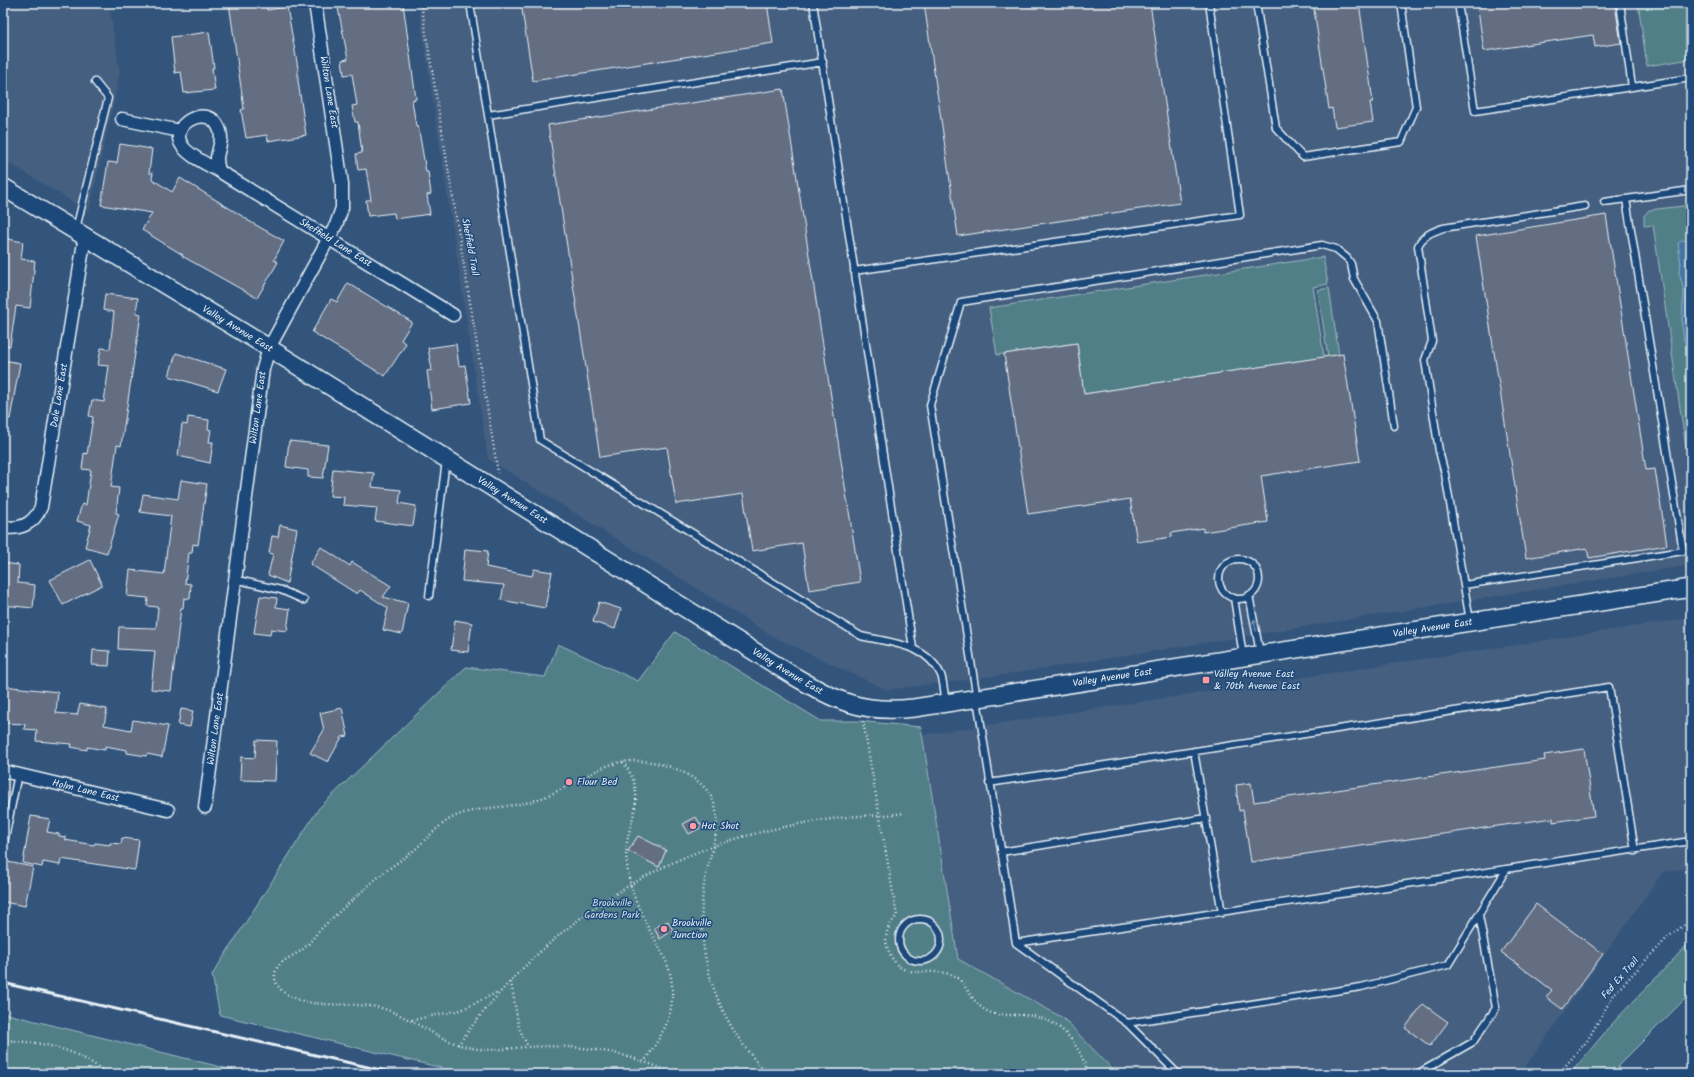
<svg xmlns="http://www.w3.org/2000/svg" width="1694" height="1077" font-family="Kalam,sans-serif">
<rect width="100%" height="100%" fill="#33557c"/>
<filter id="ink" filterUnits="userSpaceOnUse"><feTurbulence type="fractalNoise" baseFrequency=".025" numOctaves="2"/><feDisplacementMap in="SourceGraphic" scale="8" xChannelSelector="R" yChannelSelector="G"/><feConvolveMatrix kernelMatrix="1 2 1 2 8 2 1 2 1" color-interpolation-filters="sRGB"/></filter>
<g filter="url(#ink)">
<path fill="#445f80" d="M3,3H109L120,73L89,212L3,159Z
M418,3H1691V565L1009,674L887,690L776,638L488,459Z
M1691,618V868L1663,872L1520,1074H1117L1063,1018L958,959L923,735Z"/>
<path fill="#517f88" stroke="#9cb8c0" d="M1638,3H1691V59L1647,66Z
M1691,205V252L1678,243L1681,264L1679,272L1684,290L1682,323L1684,340L1691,356V482L1653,225L1644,226V216L1649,210Z
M1323,257L1328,284L1313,287L1324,357L1084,394L1077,343L997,355L989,308Z
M1329,288L1339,355L1328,357L1318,290Z
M675,632L821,721H858L921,727L958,959L1063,1018L1117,1074H467L220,1015L212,975L319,808L466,667L545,677L558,644L638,681Z
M1691,941V993L1618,1066L1619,1074H1570L1612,1024Z
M3,1013L249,1074H3Z"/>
<path fill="#4474a0" stroke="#86a6c3" d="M1683,240L1688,241L1691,252V356L1684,340L1682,323L1684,290L1679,272L1681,264L1678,243Z"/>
<path fill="#636e82" stroke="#e8f1f8" d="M229,3H263V5L267,4V10L287,7L298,68V81L306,135L268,141L267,135L246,138L241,110L244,109Z
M337,3H403L416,99L412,100L416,126L418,125L426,172H428L431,194L427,195L430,214L395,219L394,213L368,216L366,200H371L366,169L358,170L356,154L362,153L358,122H355L352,106L357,105L352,74L344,75L342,60L348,59Z
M521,3H767L773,43L533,81Z
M924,3H1150L1180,203L958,236Z
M1313,3H1359L1373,102H1370L1373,122L1335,127L1332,108L1329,109Z
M1477,3H1611V6L1615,5L1621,43L1595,47L1593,35L1484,51Z
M209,32L214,68H212L215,90L184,93L181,72L175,73L171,37Z
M783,89L860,582L809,590L802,543L752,551L743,494L676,504L667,447L600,457L548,125Z
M120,144L152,149L149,173H153L152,179L172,192L180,178L247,219V220L284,241L274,260L278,262L257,298L182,256L183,255L142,230L152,213L101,205L108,162L117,163Z
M1606,215L1646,470L1655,469L1667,545L1589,558L1587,548L1526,558L1476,236Z
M3,238L23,242L21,259L35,261L30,308L16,306L10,346L3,345Z
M348,283L412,322L401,340L406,344L385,376L312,332L331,299L337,302Z
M105,294L138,298L136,313L141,314L121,446L117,445L111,487L119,488L116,513L119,514L107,553L85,547L91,525L77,521L82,504L86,505L91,470L82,469L84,453L87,454L93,417L89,416L92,400L104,402L109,366L98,365L101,348L110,349L114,312L103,310Z
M1077,343L1084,394L1343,354L1360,461L1261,476L1268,522L1203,532V528L1171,533L1172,537L1137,542L1130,499L1028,514L1004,354Z
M456,344L459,366L465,365L471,403L432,409L427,371L432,370L428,348Z
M176,353L226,369L218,391L169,376Z
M3,360L20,363L10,419H3Z
M188,417L209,420L208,429L211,430L209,442H213L210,463L178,456L182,424L187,425Z
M289,441L328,445L323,478L308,477V470L286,467Z
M333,469L374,473L372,487L401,490L399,503L416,506L413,526L375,521L377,508L343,505L344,497L330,496Z
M181,480L207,484L198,545L193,544L192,553H189L185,583L191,584L190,599L184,598L183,608H181L171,691L151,689L155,651L118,649L119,627L156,628L158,607L147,606L148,598L127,596L130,570L164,574L171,516L140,512L143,494L178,499Z
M280,525L297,529L287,583L268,575L273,554L269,553L272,536L278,537Z
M321,547L350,566L352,562L391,586L383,597L408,603L402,634L383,630L388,608L360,590L357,594L310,564Z
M465,549L488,551L486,567L532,576L534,569L552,572L545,608L501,600L504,585L462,581Z
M90,560L102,585L63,605L50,580Z
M3,563L19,565L18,583L35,585L33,608L3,605Z
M260,596L277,598L276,607L290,609L287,631L271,629L270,635L254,633Z
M599,602L621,609L615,629L593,622Z
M455,620L472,623L468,652L451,650Z
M93,650L110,651L109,666L92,665Z
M3,686L58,692L56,713L77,715L80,704L107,709L104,725L131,730L133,720L168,726L162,757L147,754L146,756L127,753V750L105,746V750L87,747V750L71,747L72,744L36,741L37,730L24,729L25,724L3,723Z
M342,708L348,736L342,737L328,762L310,753L324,730L320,713Z
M181,709L193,711L190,727L178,725Z
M256,740L277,741L275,781L240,780L241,757L255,758Z
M1584,749L1594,816L1553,822V818L1251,862L1243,810L1239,811L1236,785L1251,783L1254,802L1545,760L1544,755Z
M31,816L50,819L47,832L59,834V836L66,837L65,840L94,845L95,843L110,845V843L121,844L122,838L139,840L135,870L61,859L60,865L43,862L42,867L23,863Z
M696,817L702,827L689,834L683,824Z
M638,836L666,850L659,867L628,851Z
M8,862L33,867L25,906L3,902V888Z
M1536,904L1603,954L1562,1009L1546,997L1552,990L1501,952Z
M668,921L673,930L660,939L654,928Z
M1423,1004L1448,1022L1430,1046L1405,1028Z"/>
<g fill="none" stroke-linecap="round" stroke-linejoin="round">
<defs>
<path id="service" d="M470,3L540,440L861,636C891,643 927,644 941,675C944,683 944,694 946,702
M813,3L913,648
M1256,3L1276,128L1303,157L1401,142L1416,107L1401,3
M1458,3L1475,111L1691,78
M1620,3L1632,87
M488,115L823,62
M1604,202L1626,199
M76,229L108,98L95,82
M854,271L1240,215L1209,3
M1219 579a20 20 0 1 1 40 0a20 20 0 1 1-40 0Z
M234,579L281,590L304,600
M1464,585L1683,551L1626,199L1691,190
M1249,595L1260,653
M429,596L446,460
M1234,598L1243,656
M1470,621L1445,474L1439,451L1425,360L1432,341L1418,246C1423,235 1432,232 1443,228L1585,206
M1194,751L1222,913
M989,783L1609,687L1635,851
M3,848L18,774
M1001,852L1206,818
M899 940a21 21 0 1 1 42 0a21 21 0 1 1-42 0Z
M1016,943L1691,841
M1127,1023L1361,987L1448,965L1506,870
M1178,1074L1127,1023L1016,943L930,405L961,302L1322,245L1336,249L1347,258L1351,264L1354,279L1378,321L1394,426
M1417,1074L1473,1042L1496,1008L1479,915"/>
<g id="minor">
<path d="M122,119L180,131"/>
<path id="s1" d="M219,171C218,167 217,162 217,158C218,148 224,139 219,128C208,102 166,125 183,147C191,157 207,164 219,171L453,315"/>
<path id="s2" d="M3,527C20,530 34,524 41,507L85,236"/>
<path id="s3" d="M3,771L168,810"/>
<path id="s4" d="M205,807L263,369L269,348L336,225L342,208V184L315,3"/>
</g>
<g id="secondary">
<path id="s5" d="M3,187L269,348L792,675C837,701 861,714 914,708L1691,588"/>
</g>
</defs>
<use href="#service" stroke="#e8f1f8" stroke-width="9"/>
<use href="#minor" stroke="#e8f1f8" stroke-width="15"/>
<use href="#secondary" stroke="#e8f1f8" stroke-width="20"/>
<path stroke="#e8f1f8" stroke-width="2.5" stroke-dasharray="1 3" stroke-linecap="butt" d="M421,3L498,473
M863,721L897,916C888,925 883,936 888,949C901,986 928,964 955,976C964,980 972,1004 987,1011C1002,1018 1017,1013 1032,1016C1063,1021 1080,1046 1088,1074
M623,762C653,802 621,824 627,864C629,886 637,906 647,925C657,945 671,963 672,986C674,1019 661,1036 644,1062
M511,982L519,1028L528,1047
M412,1020L461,1010L498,992
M3,1040C46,1043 73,1047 108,1074
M458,1045C528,947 627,868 746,836C778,827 813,821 847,817C866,815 885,816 904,813
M673,1074C627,1051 578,1044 527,1047C508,1048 491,1052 472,1048C439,1042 413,1017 381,1008C352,1001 321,1009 294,998C283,994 271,983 276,970C281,958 297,956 305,947C310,943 313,938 317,933C333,917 351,901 368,886C382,873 397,863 412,852C425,841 435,828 450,819C473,806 503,809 529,802C556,795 578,779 602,768C632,754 672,762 697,781C732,807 711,846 705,880C701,900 701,921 703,942C709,992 732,1038 768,1074
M1558,1074L1587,1041L1614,994L1668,937L1691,920"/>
<use href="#service" stroke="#1f4a7a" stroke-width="6"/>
<use href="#minor" stroke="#1f4a7a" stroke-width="12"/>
<use href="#secondary" stroke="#1f4a7a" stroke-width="17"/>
<path stroke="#e8f1f8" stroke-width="3" d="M3,983L398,1074"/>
</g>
<defs><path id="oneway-shaft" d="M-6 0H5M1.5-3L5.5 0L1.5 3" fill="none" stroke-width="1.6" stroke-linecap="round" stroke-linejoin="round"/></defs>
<use stroke="#6f8dac" href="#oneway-shaft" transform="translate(1255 625) rotate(-100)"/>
</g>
<g fill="#ff9aa2" stroke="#1f4a7a" stroke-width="1.5">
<rect x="1202" y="676" width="8" height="8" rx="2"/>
<circle cx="569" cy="782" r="4"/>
<circle cx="693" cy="826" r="4"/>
<circle cx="664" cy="929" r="4"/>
</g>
<g text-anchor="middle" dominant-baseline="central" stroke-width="3" stroke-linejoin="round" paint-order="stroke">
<g font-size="10" fill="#e8f1f8" stroke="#1f4a7a">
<text transform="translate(329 92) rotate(81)">Wilton Lane East</text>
<text stroke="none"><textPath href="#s1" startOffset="291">Sheffield Lane East</textPath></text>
<text transform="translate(470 247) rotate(80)">Sheffield Trail</text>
<text stroke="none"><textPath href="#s5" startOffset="274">Valley Avenue East</textPath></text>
<text stroke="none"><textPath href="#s2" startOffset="160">Dale Lane East</textPath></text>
<text stroke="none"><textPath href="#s4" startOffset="403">Wilton Lane East</textPath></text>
<text stroke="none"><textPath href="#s5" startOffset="598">Valley Avenue East</textPath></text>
<text stroke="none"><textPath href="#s5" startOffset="1582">Valley Avenue East</textPath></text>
<text stroke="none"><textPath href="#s5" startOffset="922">Valley Avenue East</textPath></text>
<text stroke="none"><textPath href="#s5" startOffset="1258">Valley Avenue East</textPath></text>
<text stroke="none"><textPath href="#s4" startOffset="79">Wilton Lane East</textPath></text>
<text stroke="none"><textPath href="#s3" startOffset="85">Holm Lane East</textPath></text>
<text transform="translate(1620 978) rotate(-49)">Fed Ex Trail</text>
</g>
<g font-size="10" fill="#e8f1f8" stroke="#1f4a7a" text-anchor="start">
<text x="1214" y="674">Valley Avenue East<tspan x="1214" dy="12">&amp; 70th Avenue East</tspan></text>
<text x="577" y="782">Flour Bed</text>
<text x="701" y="826">Hot Shot</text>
<text x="672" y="923">Brookville<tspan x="672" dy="12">Junction</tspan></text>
</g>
<g font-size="10" fill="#d1e0e7" stroke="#1f4a7a">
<text x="612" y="903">Brookville<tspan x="612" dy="12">Gardens Park</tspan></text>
</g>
</g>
<rect width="1694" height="1077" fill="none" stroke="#1f4a7a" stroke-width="16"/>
<rect x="8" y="8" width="1678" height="1061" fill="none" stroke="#e8f1f8" stroke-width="1.5" filter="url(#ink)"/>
</svg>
